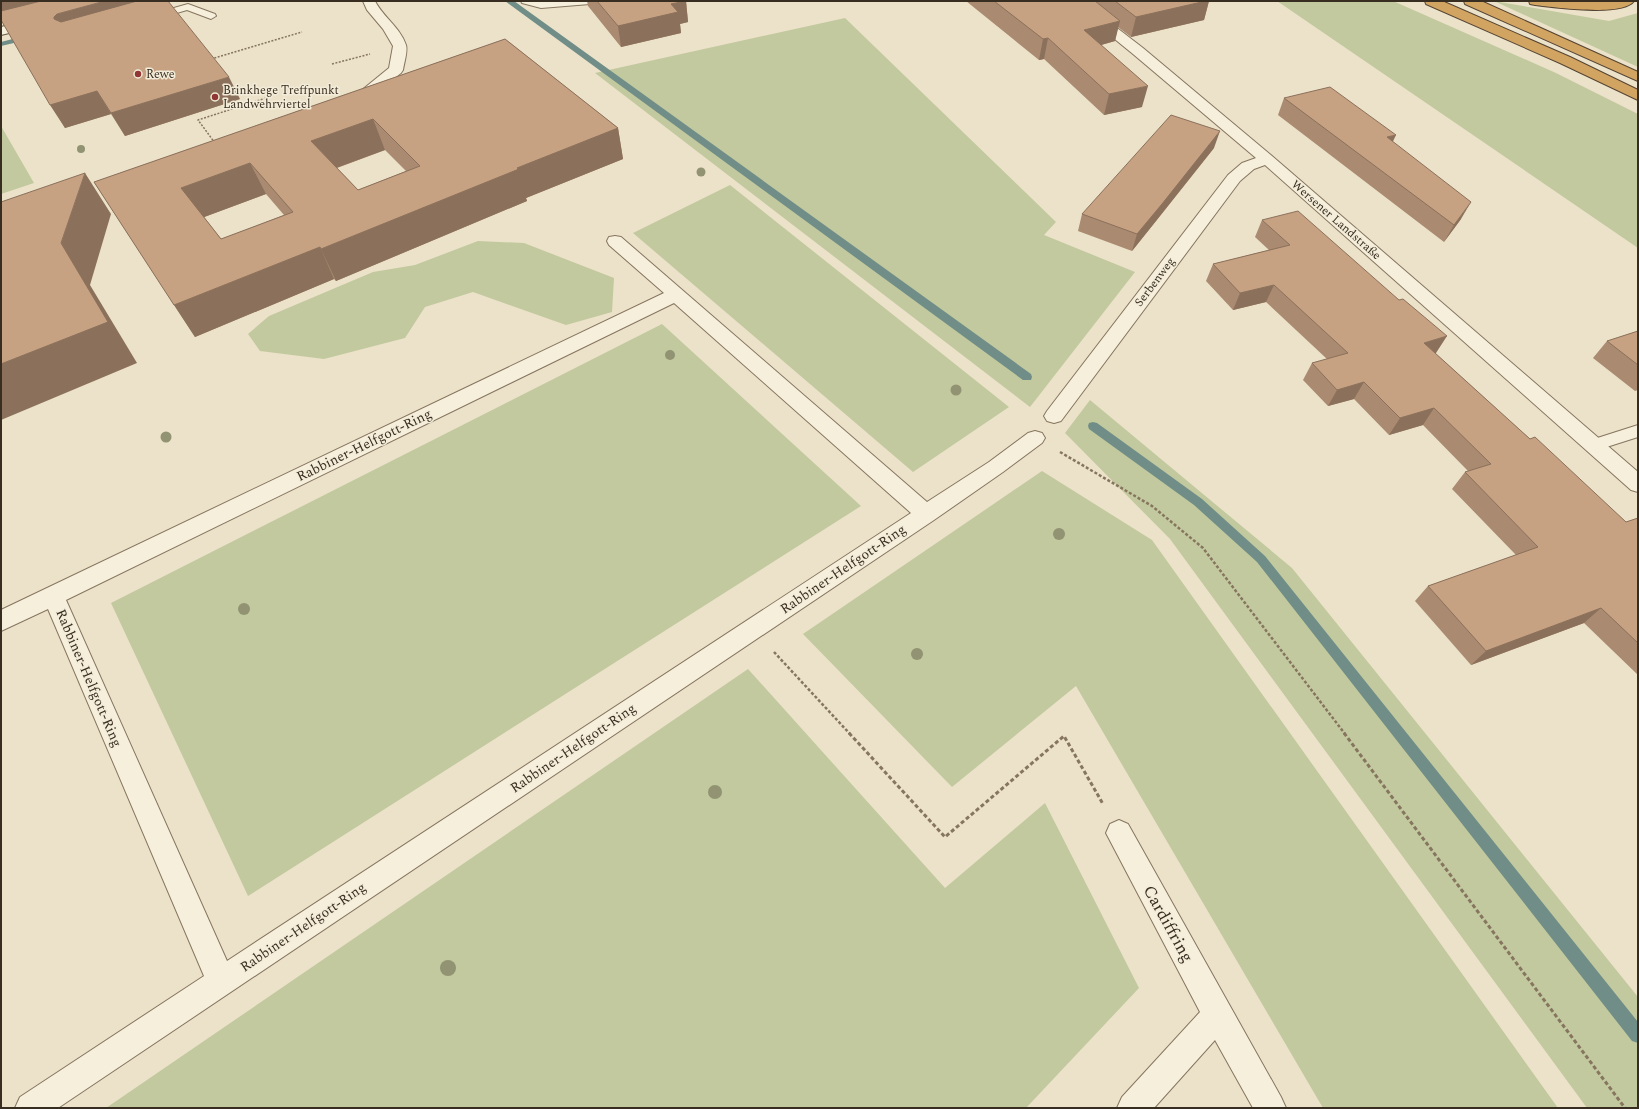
<svg xmlns="http://www.w3.org/2000/svg" width="1639" height="1109" font-family="Spectral,serif">
<rect width="100%" height="100%" fill="#ebe2c9"/>
<path fill="#c2c99e" d="M1277,1H1393L1556,73L1638,114V248Z
M1494,1L1609,21L1638,13V67Z
M845,18L1056,222L1044,235L1135,272L1030,407L595,73Z
M1,126L34,183L1,194Z
M730,185L1009,407L913,472L633,233Z
M478,241L524,243L614,278L612,312L566,325L473,292L425,307L405,338L324,359L260,351L248,334L269,316L373,272L415,265Z
M662,324L861,506L248,896L111,603Z
M1090,400L1292,568L1638,997V1108H1587L1170,539L1065,433Z
M1042,471L1152,540L1558,1108H1323L1076,686L952,787L803,634Z
M748,669L945,888L1045,803L1139,988L1026,1108H106Z"/>
<g fill="none" stroke-linecap="round" stroke-linejoin="round">
<path fill="#708e87" fill-rule="evenodd" d="M505,1H514L1031,374L1032,377L1031,380H1023Z
M28,35L32,37L31,39L1,46V42Z
M1093,422L1097,423L1202,499L1265,556L1638,1022V1043L1632,1041L1257,562L1194,505L1089,429L1088,426L1089,423Z"/>
<defs>
<path id="lane" d="M521,1H595L590,4L541,8L522,3Z
M188,4L215,14L216,16L211,19L187,10L153,20L148,17L149,15Z
M1638,425V437L1594,451L1588,449L1586,445L1588,441Z"/>
<path id="street" d="M363,1H375C383,17 400,27 406,45C408,51 404,63 403,70L401,73C388,83 369,106 351,101L349,98L351,95L362,90L389,68L393,46L383,29L367,10Z
M1068,1H1082L1143,48L1272,156L1638,472V492L1631,490L1265,165L1254,169L1240,181L1061,421L1054,423L1047,421L1044,416L1047,411L1228,175L1242,163L1256,158L1133,54Z
M615,236L621,237L927,502L989,462L1028,433L1035,431L1042,433L1045,438L1042,443L1003,472L934,520L58,1108H15L20,1097L204,976L48,609L1,631V610L664,293L609,245L607,241L609,237ZM674,303L911,513L227,961L66,600Z
M1119,820L1128,824L1281,1097L1286,1108H1253L1215,1040L1154,1108H1117L1122,1097L1200,1012L1106,833L1110,824Z"/>
<path id="secondary" d="M37,18L42,19L44,22L42,25L1,35V27Z"/>
<path id="highway" d="M1425,1H1442L1570,57L1638,90V100L1560,63L1426,4Z
M1464,1H1481L1638,72V81L1465,4Z
M1529,1L1594,2L1634,1C1623,17 1553,7 1535,5L1530,4Z"/>
</defs>
<use href="#lane" stroke="#86755f" stroke-width="2"/>
<use href="#street" stroke="#86755f" stroke-width="2"/>
<use href="#secondary" stroke="#685642" stroke-width="2"/>
<use href="#highway" stroke="#543" stroke-width="2"/>
<path stroke="#86755f" stroke-width="1.5" stroke-dasharray="2 1.5" stroke-linecap="butt" d="M211,59L302,32
M332,64L370,54
M215,143L198,120L266,98L273,88"/>
<path stroke="#86755f" stroke-width="2.5" stroke-dasharray="3 2" stroke-linecap="butt" d="M1060,452L1152,506L1203,548L1345,734
M774,652L850,734"/>
<path stroke="#86755f" stroke-width="3" stroke-dasharray="4 2.5" stroke-linecap="butt" d="M849,733L945,837L1064,736L1103,804
M1344,733L1625,1108"/>
<use href="#lane" fill="#f6efdc" fill-rule="evenodd"/>
<use href="#street" fill="#f6efdc" fill-rule="evenodd"/>
<use href="#secondary" fill="#f6efdc" fill-rule="evenodd"/>
<use href="#highway" fill="#d2a462" fill-rule="evenodd"/>
</g>
<g fill="#919372">
<circle cx="81" cy="149" r="4"/>
<circle cx="701" cy="172" r="4.5"/>
<circle cx="670" cy="355" r="5"/>
<circle cx="956" cy="390" r="5.5"/>
<circle cx="166" cy="437" r="5.5"/>
<circle cx="1059" cy="534" r="6"/>
<circle cx="244" cy="609" r="6"/>
<circle cx="917" cy="654" r="6"/>
<circle cx="715" cy="792" r="7"/>
<circle cx="448" cy="968" r="8"/>
</g>
<path fill="#aa8a70" fill-rule="evenodd" d="M587,1H686L688,22L680,24L681,33L621,47L588,6Z
M966,1H1209L1204,20L1131,37L1118,27L1115,41L1101,45L1142,107L1104,115L1044,59L1039,60Z
M1,20L240,99L125,136L111,114L65,128Z
M505,39L618,128L623,159L526,198L527,201L336,281L334,279L195,337L94,182ZM385,150L406,171L358,190L337,168ZM266,194L284,215L221,239L204,217Z
M1284,98L1393,142L1461,219L1444,242L1278,115Z
M1214,148L1156,221L1132,251L1078,231L1082,214Z
M1262,220L1436,353H1435L1530,439L1626,522L1638,518V675L1584,623L1471,665L1415,601L1428,586L1516,555L1452,489L1465,472L1468,471L1423,425L1389,435L1354,399L1328,406L1303,380L1312,363L1327,359L1266,302L1233,310L1206,281L1213,264L1269,250L1255,237Z
M1638,331V390L1635,391L1593,358L1607,341Z"/>
<path fill="#8b715b" d="M1,1H95L1,18Z
M105,1H164L70,37L54,19V17L57,14Z
M686,1L688,22L680,24L681,33L621,47L618,26L671,4Z
M1206,1H1209L1204,20L1131,37L1136,17Z
M1120,21L1115,41L1080,51L1084,30Z
M1048,38L1044,59L1039,60L1043,39Z
M229,77L240,99L125,136L111,113Z
M1148,86L1142,107L1104,115L1109,94Z
M97,91L111,114L65,128L50,105Z
M373,119L385,150L325,172L311,141Z
M618,128L623,159L526,198L527,201L336,281L321,249L517,168Z
M1220,131L1214,148L1156,221L1132,251L1137,234Z
M1396,135L1388,152L1387,137Z
M250,163L266,194L199,219L181,188Z
M85,173L111,214L90,285L137,363L1,420V364L61,243Z
M1471,202L1461,219L1444,242L1454,225Z
M320,247L334,279L195,337L174,305Z
M1274,285L1266,302L1233,310L1240,293Z
M1447,336L1436,353L1413,360L1424,343Z
M1364,382L1354,399L1328,406L1337,390Z
M1434,408L1423,425L1389,435L1400,418Z
M1601,608L1584,623L1471,665L1486,651Z"/>
<path fill="#c6a182" stroke="#8b715b" fill-rule="evenodd" d="M41,1H105L57,14L54,17V19L61,22L137,1H168L229,77L111,113L97,91L50,105L1,20V11Z
M597,1H686L671,4L678,12L618,26Z
M994,1H1095L1120,21L1084,30L1148,86L1109,94L1048,38L1043,39Z
M1115,1H1206L1136,17Z
M505,39L618,128L517,168L519,169L321,249L320,247L174,305L94,182ZM373,119L420,166L358,190L311,141ZM250,163L293,212L221,239L181,188Z
M1330,87L1396,135L1387,137L1471,202L1454,225L1284,98Z
M1171,115L1220,131L1162,204L1137,234L1082,214Z
M85,173L61,243L108,322L1,364V202Z
M1298,211L1399,300L1403,299L1447,336L1424,343L1530,439L1535,437L1626,522L1638,518V643L1601,608L1486,651L1428,586L1538,547L1465,472L1491,464L1434,408L1400,418L1364,382L1337,390L1312,363L1348,353L1274,285L1240,293L1213,264L1290,245L1262,220Z
M1638,331V365L1607,341Z"/>
<g fill="#903634" stroke="#f3ecd8" stroke-width="1.5">
<circle cx="138" cy="74" r="4"/>
<circle cx="215" cy="97" r="4"/>
</g>
<g text-anchor="middle" dominant-baseline="central" stroke-width="3" stroke-linejoin="round" paint-order="stroke">
<g font-size="12" fill="#382d21" stroke="#f3ecd8" text-anchor="start">
<text x="146" y="74">Rewe</text>
<text x="223" y="90">Brinkhege Treffpunkt<tspan x="223" dy="14">Landwehrviertel</tspan></text>
</g>
<g font-size="12" fill="#382d21" stroke="#f3ecd8">
<text transform="translate(1336 220) rotate(41)">Wersener Landstraße</text>
<text transform="translate(1155 282) rotate(-53)">Serbenweg</text>
</g>
<g font-size="14" fill="#382d21" stroke="#f3ecd8">
<text transform="translate(364 445) rotate(-26)">Rabbiner-Helfgott-Ring</text>
<text transform="translate(843 569) rotate(-34)">Rabbiner-Helfgott-Ring</text>
<text transform="translate(89 678) rotate(67)">Rabbiner-Helfgott-Ring</text>
<text transform="translate(573 748) rotate(-34)">Rabbiner-Helfgott-Ring</text>
<text transform="translate(303 927) rotate(-34)">Rabbiner-Helfgott-Ring</text>
</g>
<g font-size="17" fill="#382d21" stroke="#f3ecd8">
<text transform="translate(1168 924) rotate(61)">Cardiffring</text>
</g>
</g>
<rect width="1639" height="1109" fill="none" stroke="#382d21" stroke-width="4"/>
</svg>
